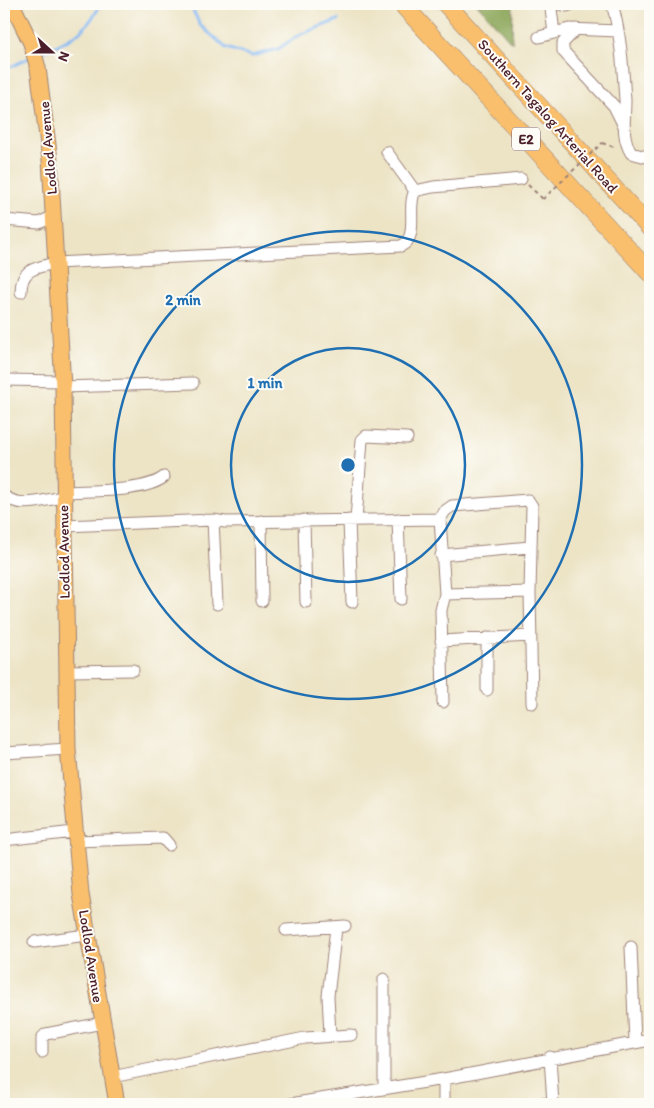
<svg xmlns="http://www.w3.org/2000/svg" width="654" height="1108" font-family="Itim,sans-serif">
<rect width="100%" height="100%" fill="#fdfcf7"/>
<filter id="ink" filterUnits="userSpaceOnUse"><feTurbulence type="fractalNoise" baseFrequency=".02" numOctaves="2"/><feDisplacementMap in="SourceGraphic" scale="10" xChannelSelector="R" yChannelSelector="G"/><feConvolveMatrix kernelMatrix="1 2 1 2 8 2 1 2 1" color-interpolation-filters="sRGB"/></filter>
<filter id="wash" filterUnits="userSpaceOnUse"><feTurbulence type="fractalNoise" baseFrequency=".0096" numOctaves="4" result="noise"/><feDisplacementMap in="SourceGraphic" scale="20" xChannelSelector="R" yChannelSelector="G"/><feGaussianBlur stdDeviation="1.12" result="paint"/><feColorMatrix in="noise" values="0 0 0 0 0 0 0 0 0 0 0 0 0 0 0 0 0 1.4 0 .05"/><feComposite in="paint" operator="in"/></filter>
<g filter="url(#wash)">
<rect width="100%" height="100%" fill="#ede4c6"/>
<path fill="#8ca75a" stroke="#6b6342" d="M477,4H513L512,43Z"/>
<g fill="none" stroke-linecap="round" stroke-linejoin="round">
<path stroke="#86baf4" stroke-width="3" d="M190,4L200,25L226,48L252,56L278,49L299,35L338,20
M40,53C70,40 85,34 101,4
M4,70L29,58"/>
</g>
</g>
<g filter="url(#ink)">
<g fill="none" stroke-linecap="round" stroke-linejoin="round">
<defs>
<path id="minor" d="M559,4L567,6L572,4
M612,4C621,34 623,69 625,100C625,119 621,136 631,153L650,158
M551,9L554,33
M576,29L563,43V51L614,106L623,124
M539,37L569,29L618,31
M387,152L415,191
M4,220L39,223L54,216
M21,292C21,268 36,268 55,263L401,246C420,237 406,207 415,191L433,187L521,179
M4,380L62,381
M63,387L193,383
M63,492C90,490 143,493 164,477
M4,496C21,509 43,500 63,497
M398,519L401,599
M213,520L217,604
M304,520L306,602
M349,520L352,602
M356,520L362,440L366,436L407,438
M261,521L262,601
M64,526L213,520L225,522L440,519
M441,555L530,547
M445,594L530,592
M487,638V690
M441,641L530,636
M67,671L133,670
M443,702L441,610L445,594L440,519L445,511L452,506L528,500L532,506L530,592L532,703
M4,753L68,749
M4,840L74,832
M75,841L163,838L169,845
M286,930L345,926
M34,942L87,935
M631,947L635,1042
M330,1035L328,996L336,928
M42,1052V1038L46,1034L102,1023
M550,1057L553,1104
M112,1077L305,1038L351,1035
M384,1088V979
M290,1104L444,1079L650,1040
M444,1104V1079
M536,1104L553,1103"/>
<path id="major" d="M12,4L31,43L38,68L50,160L63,387L68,749L81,894L117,1104"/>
<path id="highway" d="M402,4L650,273
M446,4L650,228"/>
</defs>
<use href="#minor" stroke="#9c8278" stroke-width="13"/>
<use href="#major" stroke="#9c8278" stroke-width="17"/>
<use href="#highway" stroke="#9c8278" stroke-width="19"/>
<path stroke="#9c8278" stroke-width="2" stroke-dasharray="4 4" stroke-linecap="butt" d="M602,143L617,148
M528,185L543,199"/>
<use href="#minor" stroke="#fff" stroke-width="11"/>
<use href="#major" stroke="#f9bf6c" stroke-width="15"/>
<use href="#highway" stroke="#f9bf6c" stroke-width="18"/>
<path stroke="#9c8278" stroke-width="2" stroke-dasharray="4 4" stroke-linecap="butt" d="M543,199L602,143"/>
</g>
</g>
<g fill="none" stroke="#1f6fb2" stroke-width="2.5">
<circle cx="348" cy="465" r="117"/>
<circle cx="348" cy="465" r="234"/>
</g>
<g text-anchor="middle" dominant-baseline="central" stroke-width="4" stroke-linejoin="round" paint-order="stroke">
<rect fill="#fdfcf7" stroke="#806168" stroke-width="1" x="512" y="127.5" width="28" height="23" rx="4"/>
<g font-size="14" font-weight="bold" fill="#4a1f2b">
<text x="526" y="139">E2</text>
</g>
<g font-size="15" fill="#4a1f2b" stroke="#fdfcf7">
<text transform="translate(548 116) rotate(48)">Southern Tagalog Arterial Road</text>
<text transform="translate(48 148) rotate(-95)">Lodlod Avenue</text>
<text transform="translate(64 552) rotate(-91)">Lodlod Avenue</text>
<text transform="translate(91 956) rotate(81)">Lodlod Avenue</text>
</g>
</g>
<circle cx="348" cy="465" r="8" fill="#1f6fb2" stroke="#fdfcf7" stroke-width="2.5"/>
<g font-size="15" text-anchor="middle" font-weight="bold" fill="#1f6fb2" stroke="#fdfcf7" stroke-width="4" stroke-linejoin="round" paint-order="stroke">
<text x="183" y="305">2 min</text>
<text x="265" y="388">1 min</text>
</g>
<rect width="654" height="1108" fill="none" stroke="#fdfcf7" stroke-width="20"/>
<g transform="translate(52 52) rotate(111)" stroke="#fdfcf7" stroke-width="4" paint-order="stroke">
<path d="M0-4L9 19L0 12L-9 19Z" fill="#4a1f2b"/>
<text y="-8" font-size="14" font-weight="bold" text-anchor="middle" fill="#4a1f2b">N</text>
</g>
</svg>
